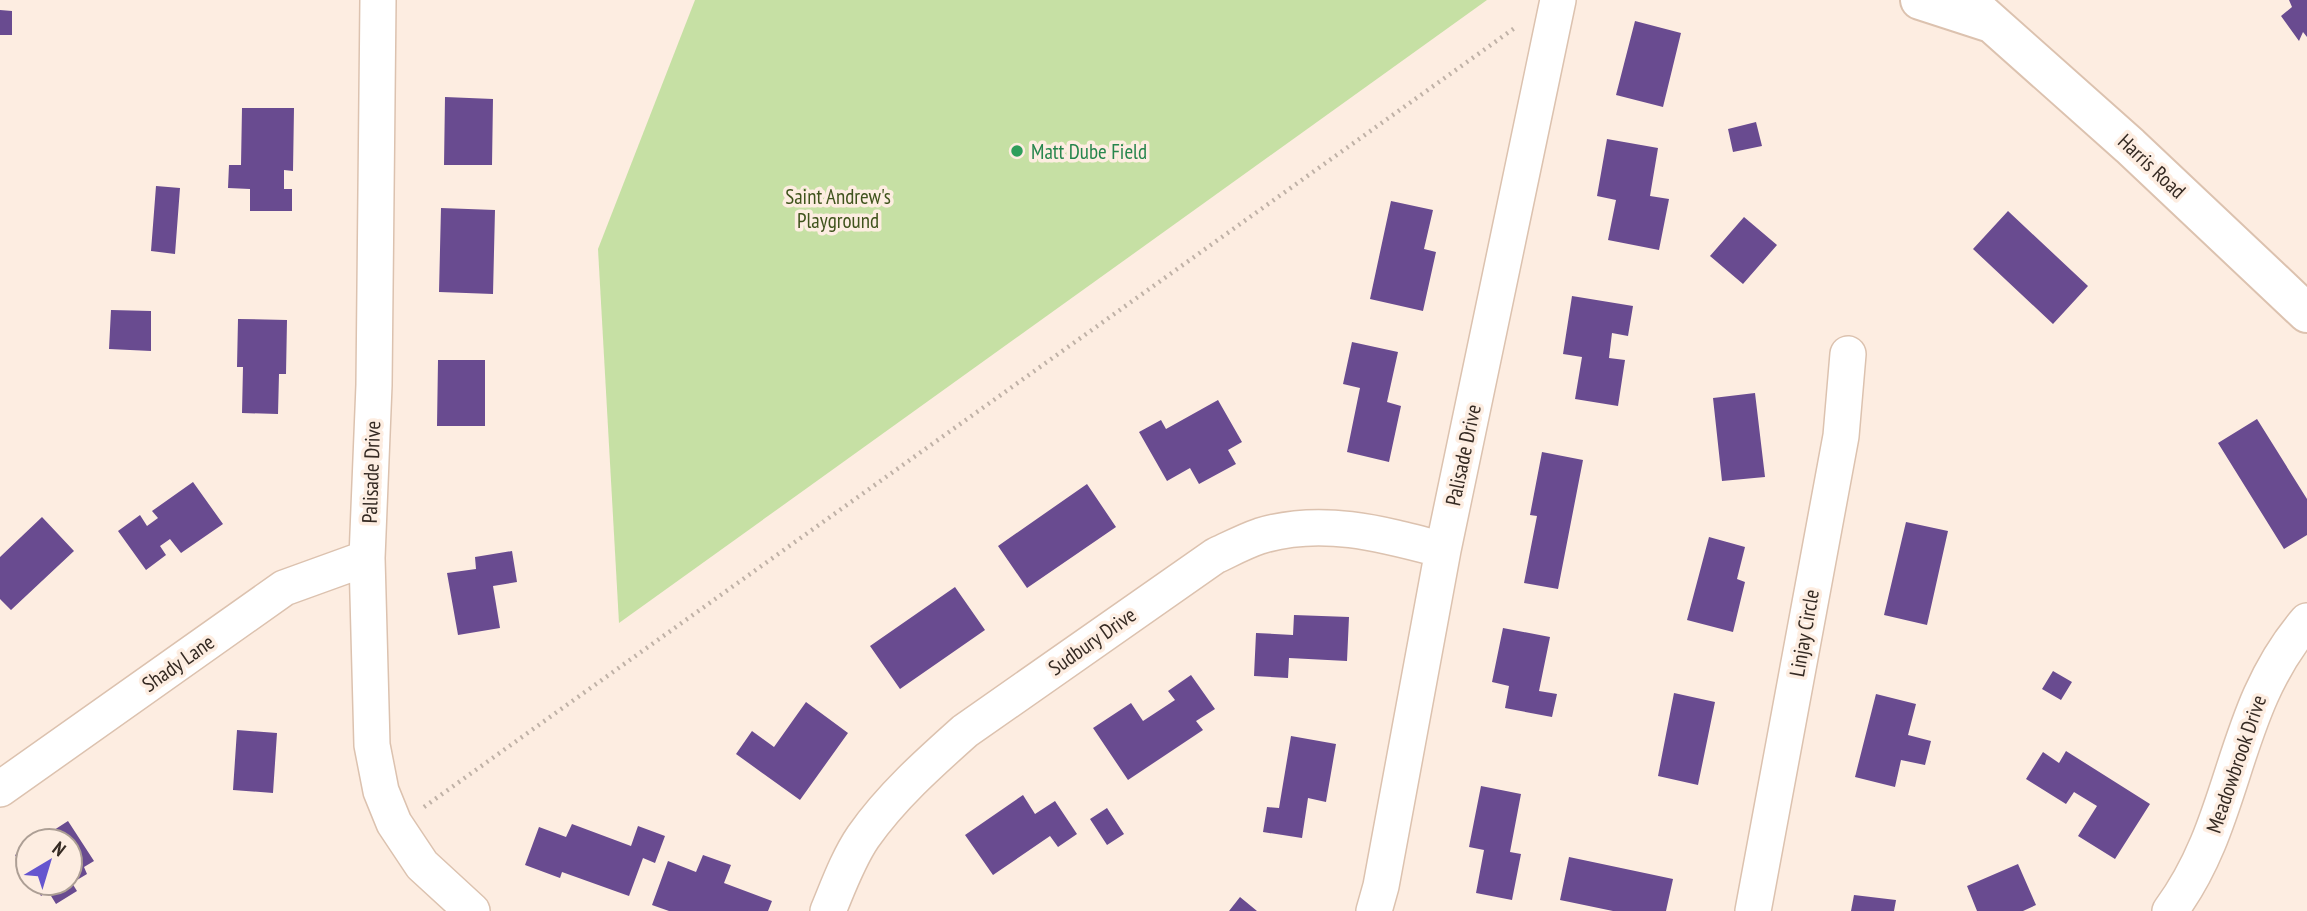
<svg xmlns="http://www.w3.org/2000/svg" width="2307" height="911" font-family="'PT Sans Narrow',sans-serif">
<rect width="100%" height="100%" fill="#fdede1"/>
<path fill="#c6e0a4" d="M695,0H1487L619,623L598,249Z"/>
<path fill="#694b90" d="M2289,0H2307V37L2303,32L2299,41L2281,16L2292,7Z
M0,10L12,11V35H0Z
M1635,21L1681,33L1663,107L1616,95Z
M445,97L493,99L492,165H444Z
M242,108H294L293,171L284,170V189H292V211H250V189L228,188L229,165H241Z
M1756,122L1762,146L1733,152L1728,129Z
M1607,139L1658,148L1650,196L1669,199L1659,250L1608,240L1616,200L1597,196Z
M156,186L180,188L175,254L151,251Z
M1391,201L1433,210L1424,249L1436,252L1423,311L1370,299Z
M441,208L495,210L493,294L439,292Z
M2008,211L2088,286L2053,324L1973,249Z
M1744,217L1777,245L1743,284L1710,256Z
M1572,296L1633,306L1628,336L1612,333L1609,358L1625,360L1618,406L1575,399L1582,357L1563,354Z
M111,310L151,311V351L109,349Z
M238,319L287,320L286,374H279L278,414L242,413L243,367H237Z
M1352,342L1398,352L1387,402L1401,406L1389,462L1347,452L1360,388L1343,384Z
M438,360H485V426H437Z
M1755,393L1765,477L1722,481L1713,398Z
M1218,400L1242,442L1228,450L1236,464L1199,484L1190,468L1167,481L1139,432L1161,420L1166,429Z
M2257,419L2307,499V535L2284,549L2218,443Z
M1542,452L1583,460L1558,589L1524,583L1537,516L1530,515Z
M193,482L223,524L181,553L170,539L160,546L166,555L146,570L118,531L140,515L147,526L158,518L152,511Z
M1087,484L1116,527L1027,588L998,546Z
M42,517L74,551L11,610L0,599V557Z
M1906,522L1948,531L1927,625L1884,615Z
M1709,537L1745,547L1737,579L1745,582L1733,632L1687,620Z
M512,551L517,582L493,586L500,628L458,635L447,573L476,569L475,557Z
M955,587L985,630L900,689L870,646Z
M1294,615L1349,617L1347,661L1289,658L1288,678L1254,676L1256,633L1293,635Z
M1503,628L1550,637L1539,691L1557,694L1552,717L1505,708L1509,686L1492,682Z
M2053,671L2072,682L2061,700L2042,689Z
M1191,675L1215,709L1196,721L1203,730L1128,780L1093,728L1131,703L1143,721L1175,700L1168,691Z
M1674,693L1715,702L1698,785L1658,776Z
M1876,694L1916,704L1908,735L1931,741L1925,765L1901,760L1895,787L1855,777Z
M806,702L848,733L800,800L736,754L752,731L774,747Z
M237,730L277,733L273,793L233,790Z
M1291,736L1336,744L1326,802L1308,798L1302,838L1263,832L1267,807L1279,808Z
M2066,751L2150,804L2115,859L2078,836L2097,806L2074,792L2066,804L2026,779L2043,752L2059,763Z
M1481,786L1521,794L1510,852L1521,854L1512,900L1476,893L1484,850L1469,847Z
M1023,795L1035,814L1055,801L1077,834L1058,847L1050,836L993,875L965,835Z
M1107,808L1124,834L1107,845L1090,819Z
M68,821L94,861L84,867L87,874L72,883L77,891L56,904L48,891L41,896L33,883H70V841H37Z
M572,824L631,846L638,826L665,836L655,863L643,858L629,896L562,872L560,878L525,865L539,827L566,837Z
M28,847V876L15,855Z
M703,855L731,865L724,883L772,901L768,911H669L652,905L668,861L696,872Z
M1569,857L1673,879L1666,911H1613L1560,900Z
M2018,864L2036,905L2023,911H1977L1967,886Z
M1854,895L1896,900L1894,911H1851Z
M1240,897L1257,911H1229Z"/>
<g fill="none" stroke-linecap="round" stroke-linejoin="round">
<defs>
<path id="street" d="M378,0L374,385L367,558L372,745L381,791L394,823L422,865L472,911
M0,789L284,588L367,558
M828,911C838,887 848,859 863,837C891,797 928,764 965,731L1215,556C1230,549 1245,541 1260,536C1322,517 1383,534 1443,550
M1374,911L1381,886L1443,550L1558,0
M1753,911L1841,436L1848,354
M2170,911C2238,820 2230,710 2307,621"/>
<path id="secondary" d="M1920,0L1991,23
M1966,0L2130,146L2307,313"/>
</defs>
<use href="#street" stroke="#dcc2af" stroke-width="38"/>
<use href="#secondary" stroke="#dcc2af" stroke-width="42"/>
<path stroke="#c0b2a7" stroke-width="4.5" stroke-dasharray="2 5" stroke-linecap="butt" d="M424,807L1516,27"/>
<use href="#street" stroke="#fff" stroke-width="35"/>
<use href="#secondary" stroke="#fff" stroke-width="38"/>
</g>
<circle fill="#2e9e5b" stroke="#fdede1" stroke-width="2.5" cx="1017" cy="151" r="7"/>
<g text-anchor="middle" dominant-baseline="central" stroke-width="7" stroke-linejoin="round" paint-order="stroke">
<g font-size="21" fill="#27864d" stroke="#fdede1" text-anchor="start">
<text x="1031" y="151">Matt Dube Field</text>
</g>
<g font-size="21" fill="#352a23" stroke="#fdede1">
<text transform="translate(2152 166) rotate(43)">Harris Road</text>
<text transform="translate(1463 455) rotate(-78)">Palisade Drive</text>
<text transform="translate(371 472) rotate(-88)">Palisade Drive</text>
<text transform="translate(1804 633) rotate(-80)">Linjay Circle</text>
<text transform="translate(1092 641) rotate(-35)">Sudbury Drive</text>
<text transform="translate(178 663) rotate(-35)">Shady Lane</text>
<text transform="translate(2236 764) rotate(-71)">Meadowbrook Drive</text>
</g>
<g font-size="21" fill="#3f531c" stroke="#fdede1">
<text x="838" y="196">Saint Andrew's<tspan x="838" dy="24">Playground</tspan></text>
</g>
</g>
<g transform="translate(49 862) rotate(38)"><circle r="33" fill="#fdede1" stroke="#ad9f95" stroke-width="2"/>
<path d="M0-5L12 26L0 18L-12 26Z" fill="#6555cf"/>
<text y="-10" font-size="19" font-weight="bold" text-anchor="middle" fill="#352a23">N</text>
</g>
</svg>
